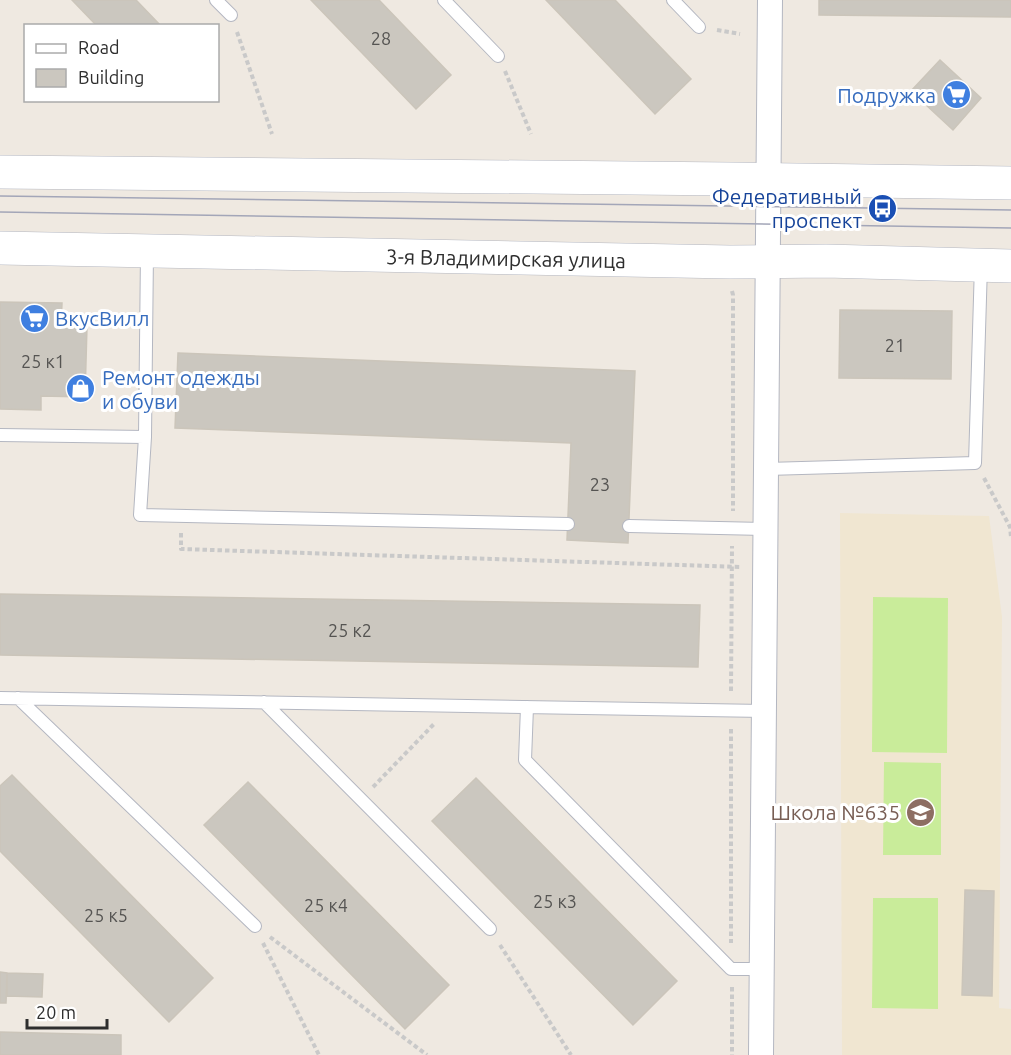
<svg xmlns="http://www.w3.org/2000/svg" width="1011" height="1055" font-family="Ubuntu,sans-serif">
<rect width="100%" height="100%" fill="#efe9e1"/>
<path fill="#f0e6d1" d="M840,513L989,516L1002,617L999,1008L1011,1009V1055H842Z"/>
<path fill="#c9ec9a" d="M873,597L948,598L947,753L872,752Z
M884,762L941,763V855H883Z
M873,898H938V1009L872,1008Z"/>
<path fill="#cbc7bf" stroke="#cbc5ba" stroke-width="1.5" d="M72,0H136L161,26H97Z
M311,0H379L451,75L416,109Z
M546,0H615L691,79L655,114Z
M819,0H1011V17L819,15Z
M940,60L981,98L953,130L911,91Z
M0,302L62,303L61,325L87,326L85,397L41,396V410L0,409Z
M840,310L952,311L951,379L839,378Z
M178,353L635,371L628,543L567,540L571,443L175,428Z
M0,594L700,605L698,667L0,655Z
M12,775L213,978L169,1022L0,851V786Z
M476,778L677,981L633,1025L432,821Z
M248,782L449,985L405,1029L204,825Z
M965,890L994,891L992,996L962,995Z
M0,972L7,973L6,1003H0Z
M7,973L43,974L42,997L7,996Z
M0,1032L121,1035V1055H0Z"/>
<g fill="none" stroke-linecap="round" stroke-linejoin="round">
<defs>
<path id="lane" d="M216,0L231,15
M444,0L498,56
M673,0L699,27
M0,435L145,437L147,252
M145,437L140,515L568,524
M767,469L975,463L981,265
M629,526L766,529
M0,698L765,711
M18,698L255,926
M264,702L490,929
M527,707L525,760L731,969H762"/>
<path id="street" d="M761,1055L770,0"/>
<path id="secondary" d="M0,172L731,179L1011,183
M0,248L730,262L826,261L1011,266"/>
</defs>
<use href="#lane" stroke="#b4b7c1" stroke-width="14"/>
<use href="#street" stroke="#b4b7c1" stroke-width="26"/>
<use href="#secondary" stroke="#b4b7c1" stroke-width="34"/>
<path stroke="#c9c9c9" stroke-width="4" stroke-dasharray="4.5 3" stroke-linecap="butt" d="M717,30L740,34
M237,32L272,134
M505,71L531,134
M732,291L733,295V511
M984,478L1010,527L1011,537
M181,533V549L741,567
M731,691L732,546
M731,729V943
M373,787L434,724
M270,937L427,1055
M263,943L319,1055
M500,945L571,1055
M732,987V1055"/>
<use href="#lane" stroke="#fff" stroke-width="12"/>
<use href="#street" stroke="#fff" stroke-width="24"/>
<use href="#secondary" stroke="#fff" stroke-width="33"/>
<path stroke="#a3a6b8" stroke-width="1.5" d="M0,196L1011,210
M0,212L1011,228"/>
</g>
<defs>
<symbol id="supermarket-disc" viewBox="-11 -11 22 22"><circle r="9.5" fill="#3f7fe0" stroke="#fff"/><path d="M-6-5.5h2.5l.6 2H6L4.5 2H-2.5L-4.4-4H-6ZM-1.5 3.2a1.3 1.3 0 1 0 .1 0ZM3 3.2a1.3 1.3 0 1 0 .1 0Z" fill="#fff"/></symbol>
<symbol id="bus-disc" viewBox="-11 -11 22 22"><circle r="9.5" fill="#1a4fb4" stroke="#fff"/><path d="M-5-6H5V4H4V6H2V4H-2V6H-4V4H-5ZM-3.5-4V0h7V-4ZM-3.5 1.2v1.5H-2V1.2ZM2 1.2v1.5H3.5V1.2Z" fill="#fff"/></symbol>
<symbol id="shop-disc" viewBox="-11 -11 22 22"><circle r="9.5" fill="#3f7fe0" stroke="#fff"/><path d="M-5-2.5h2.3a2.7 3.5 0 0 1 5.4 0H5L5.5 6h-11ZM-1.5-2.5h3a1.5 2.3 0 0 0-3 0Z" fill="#fff"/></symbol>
<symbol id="school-disc" viewBox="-11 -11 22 22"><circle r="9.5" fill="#8d6e63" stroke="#fff"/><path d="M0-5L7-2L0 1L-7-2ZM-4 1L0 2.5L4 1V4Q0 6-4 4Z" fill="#fff"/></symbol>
</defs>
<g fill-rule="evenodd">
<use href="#supermarket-disc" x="940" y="78" width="33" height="33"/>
<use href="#bus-disc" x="866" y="192" width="33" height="33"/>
<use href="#supermarket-disc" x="18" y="302" width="33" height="33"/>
<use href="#shop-disc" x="64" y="372" width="33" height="33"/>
<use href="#school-disc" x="904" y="796" width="33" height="33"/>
</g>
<g text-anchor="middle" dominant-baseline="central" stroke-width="6" stroke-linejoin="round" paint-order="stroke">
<g font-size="18" fill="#555452">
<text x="381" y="38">28</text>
<text x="895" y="345">21</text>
<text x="43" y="361">25 к1</text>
<text x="600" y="484">23</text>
<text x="350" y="630">25 к2</text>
<text x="555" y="901">25 к3</text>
<text x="326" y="905">25 к4</text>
<text x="106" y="915">25 к5</text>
</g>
<g font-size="21" fill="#366cbe" stroke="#fff" text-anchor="start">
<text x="936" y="95" text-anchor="end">Подружка</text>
<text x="55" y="318">ВкусВилл</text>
<text x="102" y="377">Ремонт одежды<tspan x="102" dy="24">и обуви</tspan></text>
</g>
<g font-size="21" fill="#164399" stroke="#fff" text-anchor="end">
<text x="862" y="196">Федеративный<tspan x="862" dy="24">проспект</tspan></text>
</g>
<g font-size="21" fill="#2e2e2e" stroke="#fff">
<text transform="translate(506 258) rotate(1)">3-я Владимирская улица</text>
</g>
<g font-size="21" fill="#785e54" stroke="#fff" text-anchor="end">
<text x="900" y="812">Школа №635</text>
</g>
</g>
<rect x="24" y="24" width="195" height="78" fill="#ffffff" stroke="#ababab" stroke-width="1.5"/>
<rect x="36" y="44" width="30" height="9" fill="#ffffff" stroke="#ababab" stroke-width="1.5"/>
<text x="78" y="54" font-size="18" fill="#2e2e2e">Road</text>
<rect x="36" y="69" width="30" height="18" fill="#cbc7bf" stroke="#ababab" stroke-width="1.5"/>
<text x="78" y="84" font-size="18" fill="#2e2e2e">Building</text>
<path d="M27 1019v9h80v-9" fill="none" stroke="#2e2e2e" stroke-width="3"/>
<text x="36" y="1019" font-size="18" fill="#2e2e2e" stroke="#ffffff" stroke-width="4.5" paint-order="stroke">20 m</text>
</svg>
